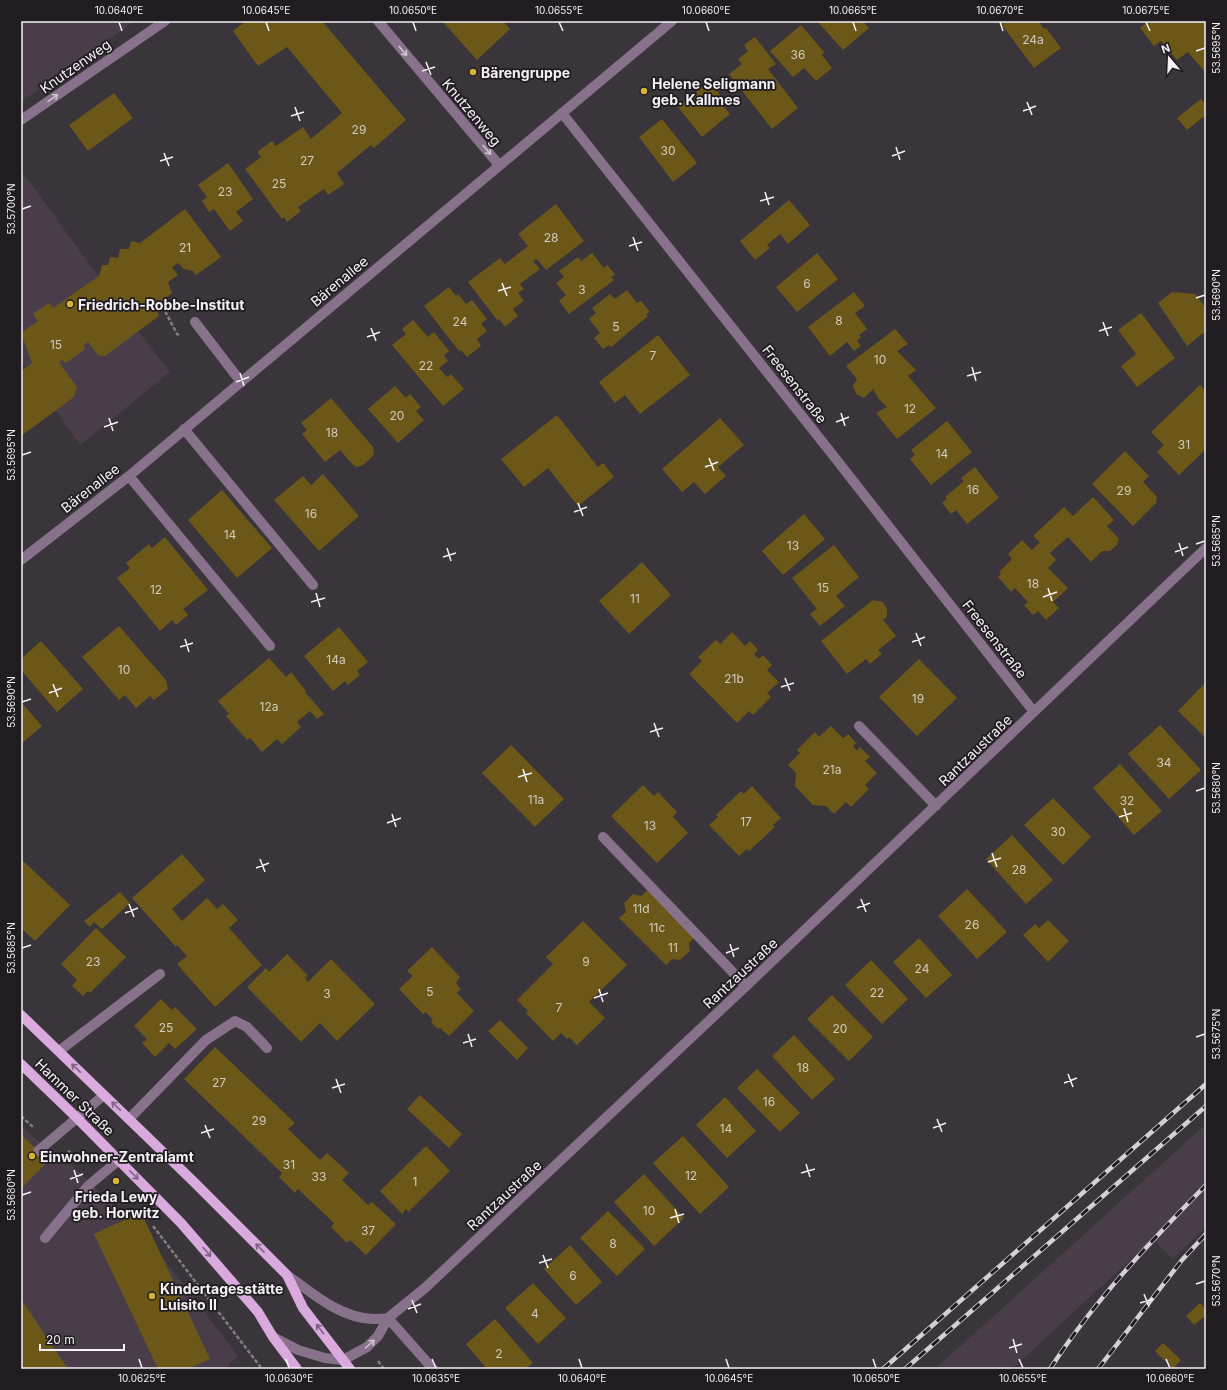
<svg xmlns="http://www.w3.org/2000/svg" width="1227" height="1390" font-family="Inter,sans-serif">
<rect width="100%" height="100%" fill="#3a343b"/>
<path fill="#483d49" d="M21,21H135L21,102Z
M21,170L139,332L170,372L80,445L21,361Z
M1206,1124V1227L1173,1259L1153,1239L1012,1369H935Z
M21,1125L61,1162L65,1158L126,1218L141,1212L161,1255L238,1356L225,1369H21Z"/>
<path fill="#6b5819" d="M246,21H322L406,120L374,148L371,145L337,173L344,184L328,195L324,189L298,207L301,211L287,222L284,217L282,219L245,169L261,157L257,152L272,141L276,146L303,127L311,139L342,113L287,47L258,66L233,31Z
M442,21H503L510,29L477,60Z
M817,21H863L869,28L843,50Z
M999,21H1038L1044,29L1046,28L1061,48L1034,68Z
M1148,21H1206V73L1188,52L1177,60L1161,41L1154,46L1140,28Z
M801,25L824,52L822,55L832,68L816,81L804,68L793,77L770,51Z
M755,37L776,64L768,69L798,108L772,129L729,74L742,64L738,59L748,51L744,45Z
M706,84L711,90L714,88L718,92L723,99L719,101L730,114L702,137L678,107Z
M114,93L133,118L88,151L69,125Z
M1201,99L1206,105V115L1187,130L1177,118Z
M662,119L697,163L673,182L639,137Z
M228,163L253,199L236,212L243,221L230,231L214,209L209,212L202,201L207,197L198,185Z
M789,200L810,225L788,244L780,234L767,245L770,248L755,260L740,241Z
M556,204L584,241L546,270L537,259L533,261L540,269L520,284L524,289L518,293L524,301L513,309L518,316L505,327L499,319L497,320L468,282L500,258L505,264L528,246L518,234Z
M185,209L221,257L196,275L193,271L184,269L178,263L172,267L178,275L168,282L172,293L155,306L159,316L105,356L98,355L88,342L84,345L85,349L66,363L62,360L59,362L77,387L74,397L21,436V371L32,363L21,333L38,321L33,314L49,303L53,308L99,276L102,265H108L110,257L118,258L120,249H129L131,241L140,243Z
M592,253L604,268L607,265L615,274L611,277L614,280L569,314L559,301L566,295L556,283L564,277L559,271L578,257L581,261Z
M817,253L838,279L797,312L776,287Z
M449,287L456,296L458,294L466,304L472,300L487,319L481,324L487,331L477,339L481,346L467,357L461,350L459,351L424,306Z
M627,290L637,303L641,301L650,312L646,314L648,316L611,347L609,345L603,349L594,338L600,333L589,319L596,313L592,308L610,294L615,299Z
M854,292L865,306L855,313L867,329L859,335L861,337L857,341L861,346L854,351L847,342L830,356L808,327Z
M1172,292L1195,294L1206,308V331L1187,346L1158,303Z
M1141,313L1175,358L1137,387L1121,366L1136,354L1118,330Z
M413,320L428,337L434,332L449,351L444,355L448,361L439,368L447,377L451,374L464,389L443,406L392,345L406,334L402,329Z
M895,329L908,344L897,351L916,370L908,376L936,408L897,439L876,413L887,407L878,398L873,389L864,398L856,394L853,386L857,379L846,366Z
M658,335L690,375L640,414L625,395L615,403L599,382Z
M1200,385L1206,391V449L1179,475L1157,452L1164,445L1151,432Z
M395,386L406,398L410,394L421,407L416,411L424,420L398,443L368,409Z
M331,398L373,447L374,451L373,456L363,465L357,467L353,465L340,450L325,462L302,434L307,430L301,423Z
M557,415L598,467L603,463L614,477L578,506L548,468L524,487L501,459Z
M720,418L744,445L718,467L726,476L705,494L694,482L682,492L662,469Z
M947,421L972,452L931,485L910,459L915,455L911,450Z
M1125,451L1149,476L1143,482L1157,497L1156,503L1133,526L1092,484Z
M975,467L999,498L967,524L956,510L951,514L942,503L947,499L945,497L964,481L961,478Z
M323,474L359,516L319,551L274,500L303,476L311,485Z
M222,490L272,548L237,578L188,520Z
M1093,497L1114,520L1107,526L1119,539L1117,545L1110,551H1102L1091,562L1068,537L1050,553L1056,560L1048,568L1068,588L1053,602L1059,608L1046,620L1038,611L1033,615L1024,605L1028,602L1015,588L1011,592L998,577L1001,574L999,572L1012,559L1008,554L1022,540L1032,550L1040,542L1033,536L1064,507L1073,516Z
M804,514L825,539L783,575L762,551Z
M165,537L208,590L183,609L188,615L176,625L172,620L160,631L117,578L130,568L126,563L149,544L152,548Z
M834,545L859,577L836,596L845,606L820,626L810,614L817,609L792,578Z
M642,562L671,595L629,634L599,601Z
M873,600L883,602L887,609V617L883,620L896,636L878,650L882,654L870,664L866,659L847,674L821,641Z
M119,626L166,680L168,689L154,700L150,696L136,708L125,695L119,700L82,657Z
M339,627L368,662L357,671L360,675L348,685L345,681L333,691L304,656Z
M732,632L745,646L750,641L758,650L754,654L759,659L763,655L772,665L767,670L779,682L767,693L771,697L753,715L749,711L737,723L689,674L702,661L698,657L716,640L720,644Z
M41,641L83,689L57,712L21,670V659Z
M269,658L286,677L291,672L306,691L305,692L324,714L317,719L310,711L297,722L301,727L282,744L277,739L262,752L250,738L247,740L226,716L229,714L218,701Z
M919,659L957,698L917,736L879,697Z
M1206,682V738L1178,711Z
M21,702L42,726L21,744Z
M1160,725L1201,770L1169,799L1128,754Z
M831,726L843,738L848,734L856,743L853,746L857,751L860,747L870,757L865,761L877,773L865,785L869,789L851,807L846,802L834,814L826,806L813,805L795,786L796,773L788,765L800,753L797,750L815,732L819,737Z
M511,745L564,799L535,827L482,773Z
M1120,764L1162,811L1134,835L1093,788Z
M643,785L654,796L658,792L677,812L673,817L688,833L657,863L611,816Z
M752,786L781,818L773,825L775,827L749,851L747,849L739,856L709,825L718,817L716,815L741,791L744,794Z
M1053,798L1091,837L1063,865L1024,825Z
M1012,835L1053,880L1026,904L986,859Z
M182,854L205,880L172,909L182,921L207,898L217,909L223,904L238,920L229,928L262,965L215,1007L177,964L187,956L177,945L176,947L132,898Z
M21,859L70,905L35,941L21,928Z
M967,889L1007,932L977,959L938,916Z
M648,890L695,937L689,943L690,951L680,960L672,959L666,965L619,918L626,912L624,903L633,894L641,896Z
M120,892L130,903L102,929L94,922L90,927L84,921Z
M1048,920L1069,941L1048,962L1023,935L1035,924L1039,928Z
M583,921L627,965L589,1002L605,1018L577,1045L569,1037L567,1039L561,1033L553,1041L526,1013L528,1011L517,1000L553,964L546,957Z
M96,928L126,957L90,993L88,991L83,996L72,986L77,980L61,964Z
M919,938L952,975L926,998L893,962Z
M432,947L460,977L456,983L461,989L457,993L474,1011L449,1036L440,1028L438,1029L431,1022L433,1020L426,1012L423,1014L399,989L413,976L407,971Z
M287,954L308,976L305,978L308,982L331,959L375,1004L337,1041L320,1023L301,1042L247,987L266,968L269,972Z
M871,960L908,999L882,1024L845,985Z
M832,995L873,1037L849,1061L807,1019Z
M161,999L172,1010L175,1007L197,1029L175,1049L169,1043L155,1057L142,1043L147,1039L134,1026Z
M500,1020L528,1048L517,1060L488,1031Z
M794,1035L835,1079L812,1100L772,1056Z
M215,1047L295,1123L288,1129L320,1160L327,1153L349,1173L342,1180L368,1205L372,1202L396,1224L366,1255L350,1240L347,1243L331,1227L334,1223L298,1189L295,1193L279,1177L282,1173L184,1079Z
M757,1069L800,1113L780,1132L737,1088Z
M420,1095L462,1134L449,1148L407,1109Z
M725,1097L756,1131L727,1158L696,1125Z
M21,1134L48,1161L21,1189Z
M683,1136L729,1187L700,1214L653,1163Z
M426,1146L450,1171L408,1212L406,1209L402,1214L380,1191Z
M644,1174L684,1218L654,1246L614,1202Z
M608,1211L645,1249L617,1276L580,1238Z
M141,1212L210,1359L188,1369H158L94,1234Z
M570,1245L602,1282L576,1305L544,1269Z
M533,1283L566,1318L538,1344L505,1308Z
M21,1299L68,1369H21Z
M1200,1303L1206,1310V1315L1194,1325L1186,1316Z
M495,1319L533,1363L525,1369H487L466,1344Z
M1163,1343L1181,1360L1173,1369L1155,1351Z"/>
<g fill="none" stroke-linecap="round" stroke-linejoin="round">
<path stroke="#827d83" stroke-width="2.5" stroke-dasharray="4 2" stroke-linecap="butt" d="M157,311L163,307L177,334L180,336
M21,1116L34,1128
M68,1151L85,1163
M153,1226L262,1369
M378,1361L384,1369"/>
<path stroke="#88718b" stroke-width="10" d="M378,21L499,165
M562,113L832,454L1034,712
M21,120L165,21
M195,322L241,382
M184,429L313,585
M129,476L270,646
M21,560L129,476L672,21
M859,726L936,806
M603,837L746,986
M59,1051L160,974
M129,1119L206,1040L235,1021L247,1027L267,1048
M38,1151L104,1095
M45,1238L89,1185L119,1160
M287,1275C312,1293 340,1318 373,1319C378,1319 383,1319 388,1318
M388,1318L433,1369
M273,1337L298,1350L325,1358L343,1360L367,1347L378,1336L388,1318L425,1288L746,986L1206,548"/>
<path stroke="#daaadf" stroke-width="10" d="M21,1015L194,1182L287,1275L303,1308L350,1369
M21,1064L77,1118L181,1223L258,1312L273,1337L297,1369"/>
<defs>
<path id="rail" d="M883,1369L1206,1084
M905,1369L1206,1106
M1050,1369C1094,1301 1150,1242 1206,1185
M1098,1369L1182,1260L1206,1234"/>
</defs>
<use href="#rail" stroke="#d5d0d5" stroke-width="4.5"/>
<use href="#rail" stroke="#201c20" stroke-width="3" stroke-dasharray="9" stroke-linecap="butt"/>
</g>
<defs><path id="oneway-shaft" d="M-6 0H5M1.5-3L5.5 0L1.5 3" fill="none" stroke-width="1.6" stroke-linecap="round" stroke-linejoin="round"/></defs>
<g stroke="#d0c4d1">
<use href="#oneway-shaft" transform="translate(403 51) rotate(50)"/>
<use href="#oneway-shaft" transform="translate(53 98) rotate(-35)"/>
<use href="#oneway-shaft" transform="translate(487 150) rotate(50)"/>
<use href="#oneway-shaft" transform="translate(370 1344) rotate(-42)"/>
</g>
<g stroke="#7d6380">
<use href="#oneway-shaft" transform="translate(76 1068) rotate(-137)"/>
<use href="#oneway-shaft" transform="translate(116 1106) rotate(-136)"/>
<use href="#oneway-shaft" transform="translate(134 1175) rotate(45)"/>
<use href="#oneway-shaft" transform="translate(260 1248) rotate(-135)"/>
<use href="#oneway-shaft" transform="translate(207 1252) rotate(49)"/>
<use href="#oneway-shaft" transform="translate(320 1329) rotate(-127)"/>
</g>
<path fill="none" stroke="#f6f1f6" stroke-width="1.5" d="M119,22L122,31M266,22L269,31M413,22L416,31M559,22L563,31M706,22L709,31M853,22L856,31M1000,22L1003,31M1146,22L1150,31M1196,51L1205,48M426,62L431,75M422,71L435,67M1027,102L1032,115M295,107L300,121M1023,111L1036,106M291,116L304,112M896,147L900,160M164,153L169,166M892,156L905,151M160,161L173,157M765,192L769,205M760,201L774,197M22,209L31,206M633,237L638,251M629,246L642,242M502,283L507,296M498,291L511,287M1196,298L1205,295M1103,322L1108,336M371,328L376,341M1099,331L1112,327M367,337L380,332M972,367L976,381M240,373L244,386M967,376L981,372M236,382L249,377M841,413L845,426M109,418L113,431M836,422L849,417M104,427L118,422M22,455L31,452M709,458L714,471M705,467L718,462M578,503L583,516M574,512L587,507M1179,543L1183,556M1196,544L1205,541M447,548L451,561M1175,552L1188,547M443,557L456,553M1048,588L1052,601M316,593L320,607M1043,597L1057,592M311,602L325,598M916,633L921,646M185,639L189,652M912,642L925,637M180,647L193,643M785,678L790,691M53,684L58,697M781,687L794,683M49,693L62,688M22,702L31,699M654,723L659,737M650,732L663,728M523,769L527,782M518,777L532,773M1196,791L1205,788M1124,808L1128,822M392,814L396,827M1119,817L1132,813M387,823L401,818M992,853L997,867M260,859L265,872M988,862L1001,858M256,868L269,863M861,899L866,912M129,904L134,917M857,908L870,903M125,913L138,908M730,944L734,957M22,948L31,945M726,953L739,948M599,989L603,1002M594,998L608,993M468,1034L472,1047M1196,1037L1205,1034M463,1043L476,1039M1068,1074L1073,1087M336,1079L341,1093M1064,1083L1077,1078M332,1088L345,1084M937,1119L942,1132M205,1125L210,1138M933,1128L946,1123M201,1133L214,1129M806,1164L810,1177M74,1170L78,1183M801,1173L815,1169M70,1179L83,1174M22,1195L31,1192M675,1209L679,1223M670,1218L684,1214M543,1255L548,1268M539,1263L552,1259M1196,1284L1205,1281M1144,1294L1149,1307M412,1300L417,1313M1140,1303L1153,1299M408,1309L421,1304M1013,1339L1017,1353M1009,1348L1022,1344M139,1359L142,1368M286,1359L289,1368M432,1359L436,1368M579,1359L582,1368M726,1359L729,1368M873,1359L876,1368M1019,1359L1023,1368M1166,1359L1170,1368"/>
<g fill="#d8b434" stroke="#201c20" stroke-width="1.5">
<circle cx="473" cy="72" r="4"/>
<circle cx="644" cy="91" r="4"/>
<circle cx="70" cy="304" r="4"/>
<circle cx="32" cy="1156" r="4"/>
<circle cx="116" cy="1181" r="4"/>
<circle cx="152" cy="1296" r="4"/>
</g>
<g text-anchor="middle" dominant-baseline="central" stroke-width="3.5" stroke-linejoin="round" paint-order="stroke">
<g font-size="12" fill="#d3cbbf">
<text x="1033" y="39">24a</text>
<text x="798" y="54">36</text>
<text x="359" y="129">29</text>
<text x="668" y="150">30</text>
<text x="307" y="160">27</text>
<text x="279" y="183">25</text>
<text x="225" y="191">23</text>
<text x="551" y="237">28</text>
<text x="185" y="247">21</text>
<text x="807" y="283">6</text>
<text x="582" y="289">3</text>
<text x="839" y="320">8</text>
<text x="460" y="321">24</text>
<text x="616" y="326">5</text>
<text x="56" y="344">15</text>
<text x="653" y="355">7</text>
<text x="880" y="359">10</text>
<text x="426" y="365">22</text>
<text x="910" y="408">12</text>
<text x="397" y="415">20</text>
<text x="332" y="432">18</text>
<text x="1184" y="444">31</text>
<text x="942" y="453">14</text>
<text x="973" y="489">16</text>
<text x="1124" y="490">29</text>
<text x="311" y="513">16</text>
<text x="230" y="534">14</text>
<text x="793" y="545">13</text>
<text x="1033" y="583">18</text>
<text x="823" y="587">15</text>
<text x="156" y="589">12</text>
<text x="635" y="598">11</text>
<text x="336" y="659">14a</text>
<text x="124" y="669">10</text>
<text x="734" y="678">21b</text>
<text x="918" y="698">19</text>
<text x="269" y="706">12a</text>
<text x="1164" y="762">34</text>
<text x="832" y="769">21a</text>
<text x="536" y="799">11a</text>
<text x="1127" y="800">32</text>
<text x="746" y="821">17</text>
<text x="650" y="825">13</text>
<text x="1058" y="831">30</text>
<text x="1019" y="869">28</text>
<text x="641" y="908">11d</text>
<text x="972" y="924">26</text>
<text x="657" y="927">11c</text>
<text x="673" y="947">11</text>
<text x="93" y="961">23</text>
<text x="586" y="961">9</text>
<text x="922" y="968">24</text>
<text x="430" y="991">5</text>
<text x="877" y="992">22</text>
<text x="327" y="993">3</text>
<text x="559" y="1007">7</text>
<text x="166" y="1027">25</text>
<text x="840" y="1028">20</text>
<text x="803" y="1067">18</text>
<text x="219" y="1082">27</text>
<text x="769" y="1101">16</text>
<text x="259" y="1120">29</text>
<text x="726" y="1128">14</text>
<text x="289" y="1164">31</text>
<text x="691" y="1175">12</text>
<text x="319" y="1176">33</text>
<text x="415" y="1181">1</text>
<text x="649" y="1210">10</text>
<text x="368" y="1230">37</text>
<text x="613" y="1243">8</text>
<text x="573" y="1275">6</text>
<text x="535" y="1313">4</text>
<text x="499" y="1353">2</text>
</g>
<g font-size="14" fill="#f6f1f6" stroke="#201c20">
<text transform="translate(75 66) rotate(-35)">Knutzenweg</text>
<text transform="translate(472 112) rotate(50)">Knutzenweg</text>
<text transform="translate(339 281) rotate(-40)">Bärenallee</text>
<text transform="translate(795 384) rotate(52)">Freesenstraße</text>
<text transform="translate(90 488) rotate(-38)">Bärenallee</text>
<text transform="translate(995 639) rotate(52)">Freesenstraße</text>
<text transform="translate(975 750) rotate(-44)">Rantzaustraße</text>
<text transform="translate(740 973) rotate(-43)">Rantzaustraße</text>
<text transform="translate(75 1097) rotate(44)">Hammer Straße</text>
<text transform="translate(504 1195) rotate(-43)">Rantzaustraße</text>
</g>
<g font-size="14" font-weight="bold" fill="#f6f1f6" stroke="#201c20" text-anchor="start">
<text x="481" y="72">Bärengruppe</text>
<text x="652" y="83">Helene Seligmann<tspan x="652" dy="16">geb. Kallmes</tspan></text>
<text x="78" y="304">Friedrich-Robbe-Institut</text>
<text x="40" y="1156">Einwohner-Zentralamt</text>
<text x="116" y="1196" text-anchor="middle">Frieda Lewy<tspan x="116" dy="16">geb. Horwitz</tspan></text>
<text x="160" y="1288">Kindertagesstätte<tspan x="160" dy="16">Luisito II</tspan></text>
</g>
</g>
<rect width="1227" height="1390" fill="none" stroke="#201c20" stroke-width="44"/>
<g transform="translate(1169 58) rotate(341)" stroke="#201c20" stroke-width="3" paint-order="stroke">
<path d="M0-3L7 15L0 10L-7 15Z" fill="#f6f1f6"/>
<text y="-6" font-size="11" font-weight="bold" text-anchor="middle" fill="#f6f1f6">N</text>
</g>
<path d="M40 1344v6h84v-6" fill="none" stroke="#f6f1f6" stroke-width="2"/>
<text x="46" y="1344" font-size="12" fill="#f6f1f6" stroke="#201c20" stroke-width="3" paint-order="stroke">20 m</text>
<rect x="22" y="22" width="1183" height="1346" fill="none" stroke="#f6f1f6" stroke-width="1.5"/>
<g font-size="10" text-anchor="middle" fill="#f6f1f6">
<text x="119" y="14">10.0640°E</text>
<text x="266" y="14">10.0645°E</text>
<text x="413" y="14">10.0650°E</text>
<text x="559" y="14">10.0655°E</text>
<text x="706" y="14">10.0660°E</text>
<text x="853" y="14">10.0665°E</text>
<text x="1000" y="14">10.0670°E</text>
<text x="1146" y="14">10.0675°E</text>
<text transform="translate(1216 48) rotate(-90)" y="4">53.5695°N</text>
<text transform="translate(11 209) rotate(-90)" y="4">53.5700°N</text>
<text transform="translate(1216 295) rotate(-90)" y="4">53.5690°N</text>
<text transform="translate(11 455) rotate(-90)" y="4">53.5695°N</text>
<text transform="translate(1216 541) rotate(-90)" y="4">53.5685°N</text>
<text transform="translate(11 702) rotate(-90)" y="4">53.5690°N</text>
<text transform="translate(1216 788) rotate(-90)" y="4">53.5680°N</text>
<text transform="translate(11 948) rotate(-90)" y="4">53.5685°N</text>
<text transform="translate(1216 1034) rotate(-90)" y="4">53.5675°N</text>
<text transform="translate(11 1195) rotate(-90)" y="4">53.5680°N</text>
<text transform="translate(1216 1281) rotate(-90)" y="4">53.5670°N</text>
<text x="142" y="1382">10.0625°E</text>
<text x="289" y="1382">10.0630°E</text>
<text x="436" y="1382">10.0635°E</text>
<text x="582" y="1382">10.0640°E</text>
<text x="729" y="1382">10.0645°E</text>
<text x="876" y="1382">10.0650°E</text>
<text x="1023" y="1382">10.0655°E</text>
<text x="1170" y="1382">10.0660°E</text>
</g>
</svg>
